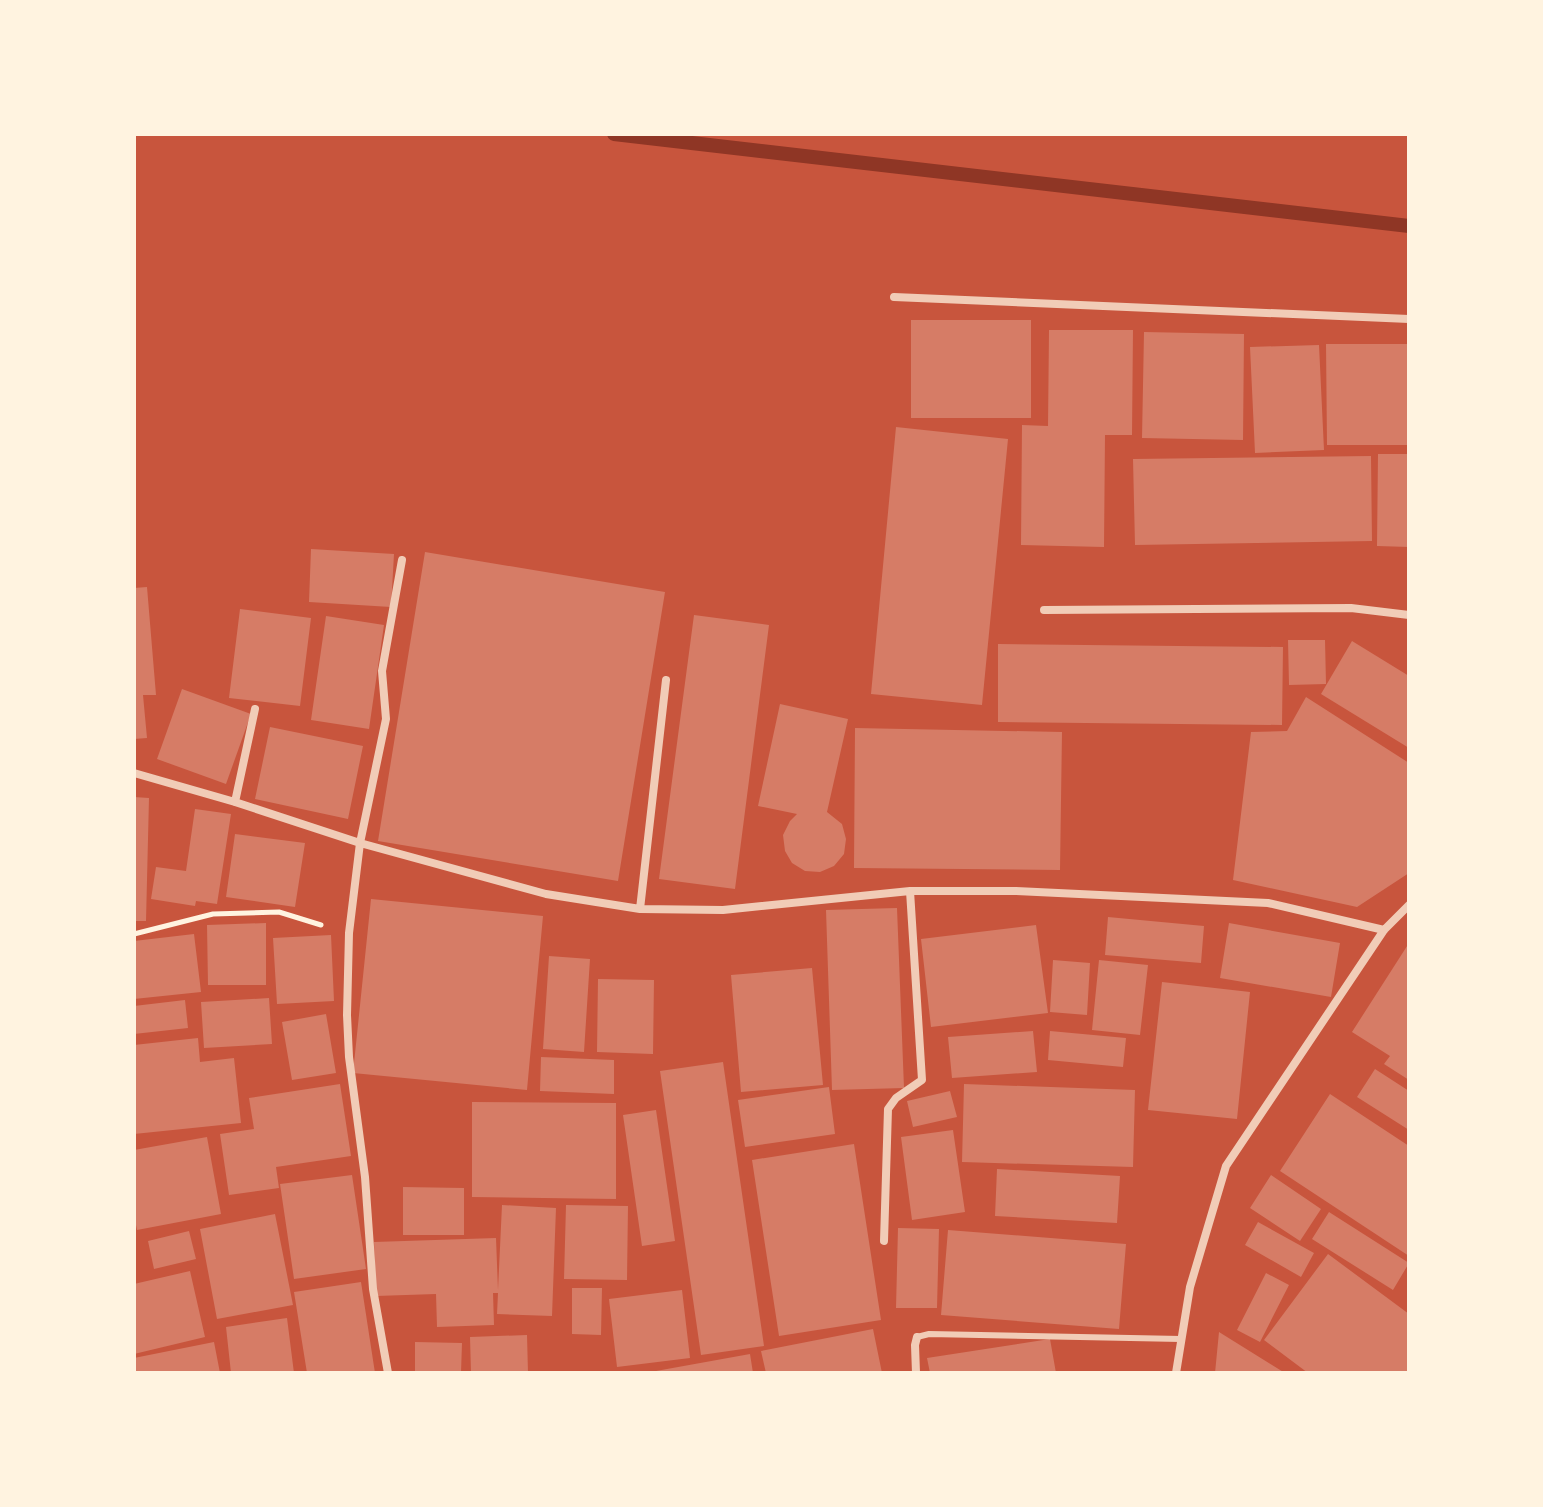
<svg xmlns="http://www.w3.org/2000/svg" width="1543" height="1507" font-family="Mulish,sans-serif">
<rect width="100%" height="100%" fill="#c8553d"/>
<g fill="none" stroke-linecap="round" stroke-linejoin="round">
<path stroke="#8f3625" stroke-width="14" d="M614,134L1409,226"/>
</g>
<path fill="#d67c66" d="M911,320H1031V418H911Z
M1049,330H1133L1132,435H1105L1104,547L1021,545L1022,425L1048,426Z
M1144,332L1244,334L1243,440L1142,438Z
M1326,344H1409V445H1327Z
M1319,345L1324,450L1255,453L1250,347Z
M896,427L1008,439L982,705L871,694Z
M1378,454H1409V547L1377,546Z
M1371,456L1372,541L1135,545L1133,459Z
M311,549L394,554L391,607L309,602Z
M425,552L665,592L618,881L378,841Z
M147,587L156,695H143L147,738L134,739V588Z
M240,609L311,618L300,706L229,698Z
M694,615L769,625L735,889L659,879Z
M326,616L384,625L369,729L311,720Z
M1288,640H1325L1326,684L1289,685Z
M1352,641L1409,676V748L1321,694Z
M998,644L1283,647L1282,725L998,722Z
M182,689L251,714L226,784L157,759Z
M1306,697L1409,763V873L1357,907L1233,880L1251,732L1287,731Z
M780,704L848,719L827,812L842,824L846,839L844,854L834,866L820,872L805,871L792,863L785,851L783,835L790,821L797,814L758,806Z
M270,727L363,746L348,819L255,799Z
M855,728L1062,732L1060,870L854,868Z
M134,797L149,798L146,921H134Z
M195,809L231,814L217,904L196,901L195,906L151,899L156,867L186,871Z
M235,834L305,843L295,907L226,897Z
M371,899L543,916L527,1090L353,1073Z
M897,908L904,1088L832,1090L826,910Z
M1108,917L1204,926L1201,963L1105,955Z
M266,923V985H208L207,925Z
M1229,923L1340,943L1331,997L1220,978Z
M1036,925L1048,1013L931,1027L921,939Z
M194,934L201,992L134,999V941Z
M331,935L334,1001L277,1004L273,938Z
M1409,943V1080L1384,1064L1390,1056L1352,1032Z
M549,956L590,959L584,1052L543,1049Z
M1053,960L1090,963L1087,1015L1050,1012Z
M1099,960L1148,965L1140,1035L1092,1030Z
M812,968L823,1085L741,1092L731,975Z
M598,979L654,980L653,1054L597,1052Z
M1162,982L1250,992L1237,1119L1148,1110Z
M269,998L272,1044L204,1048L201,1002Z
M185,1000L188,1028L134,1034V1006Z
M326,1014L336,1073L292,1080L282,1022Z
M1033,1031L1037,1072L952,1078L948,1037Z
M1050,1031L1126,1038L1123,1067L1048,1060Z
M198,1038L200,1062L234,1058L241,1123L134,1134V1045Z
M541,1057L614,1060V1094L540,1091Z
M723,1062L764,1346L701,1355L660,1071Z
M1375,1069L1409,1091V1130L1357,1097Z
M340,1084L351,1156L276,1167L279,1188L229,1195L220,1134L254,1129L249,1098Z
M964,1084L1135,1090L1133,1167L962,1162Z
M829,1087L835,1134L745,1147L738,1100Z
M950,1091L957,1117L913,1127L907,1101Z
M1330,1094L1409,1146V1256L1280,1171Z
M472,1102L616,1103V1199L472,1197Z
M656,1110L675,1241L642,1246L623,1115Z
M953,1130L965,1212L912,1220L901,1137Z
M207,1137L221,1214L137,1230L134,1215V1150Z
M854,1144L881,1320L779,1336L752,1160Z
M997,1169L1120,1176L1117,1223L995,1216Z
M352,1175L366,1269L294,1279L280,1184Z
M1271,1175L1321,1209L1300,1241L1250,1208Z
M403,1187L464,1188V1235H403Z
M502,1205L556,1208L552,1316L497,1314L498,1293H493L494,1325L437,1327L436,1294L376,1296L374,1242L496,1238L498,1290Z
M566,1205L628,1206L627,1280L564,1279Z
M1329,1212L1409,1263L1393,1290L1312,1239Z
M275,1214L293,1305L217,1319L200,1229Z
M1258,1222L1314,1253L1301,1277L1245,1245Z
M898,1228L939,1229L937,1308H896Z
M948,1230L1126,1244L1119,1329L941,1315Z
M189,1231L196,1259L154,1269L148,1241Z
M1328,1254L1409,1314V1373H1308L1264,1340Z
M190,1271L205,1337L134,1354V1284Z
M1266,1273L1289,1285L1260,1342L1237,1330Z
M361,1282L375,1373H307L294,1292Z
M572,1288H602L601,1335L572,1334Z
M682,1290L690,1358L617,1367L609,1299Z
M287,1318L294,1373H231L226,1327Z
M873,1329L882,1373H766L761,1351Z
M1219,1332L1285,1373H1215Z
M527,1335L528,1373H471L470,1337Z
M1050,1339L1056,1373H930L927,1358Z
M214,1342L220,1373H134V1358Z
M415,1342L462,1343L461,1373H415Z
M750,1354L753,1373H656V1371Z"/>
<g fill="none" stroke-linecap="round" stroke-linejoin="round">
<path stroke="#fff3e0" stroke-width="5" d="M134,934L213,914L279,912L321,925"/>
<path stroke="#f1ccb7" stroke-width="6" d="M917,1337L929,1334L1181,1339"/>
<path stroke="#f1ccb7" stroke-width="8" d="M894,297L1409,319
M1044,610L1351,608L1409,615
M134,773L235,802L360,843L546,894L640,909L723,910L910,891H1016L1268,903L1384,930
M235,802L255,709
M640,909L666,680
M884,1241L888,1109L896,1098L922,1080L910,891
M388,1373L373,1289L365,1177L349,1057L347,1015L349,933L360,843L386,719L382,671L402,560
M916,1373L915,1345L917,1337
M1176,1373L1190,1287L1226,1166L1384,930L1409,905"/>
</g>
<rect width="1543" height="1507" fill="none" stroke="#fff3e0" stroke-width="272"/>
</svg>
